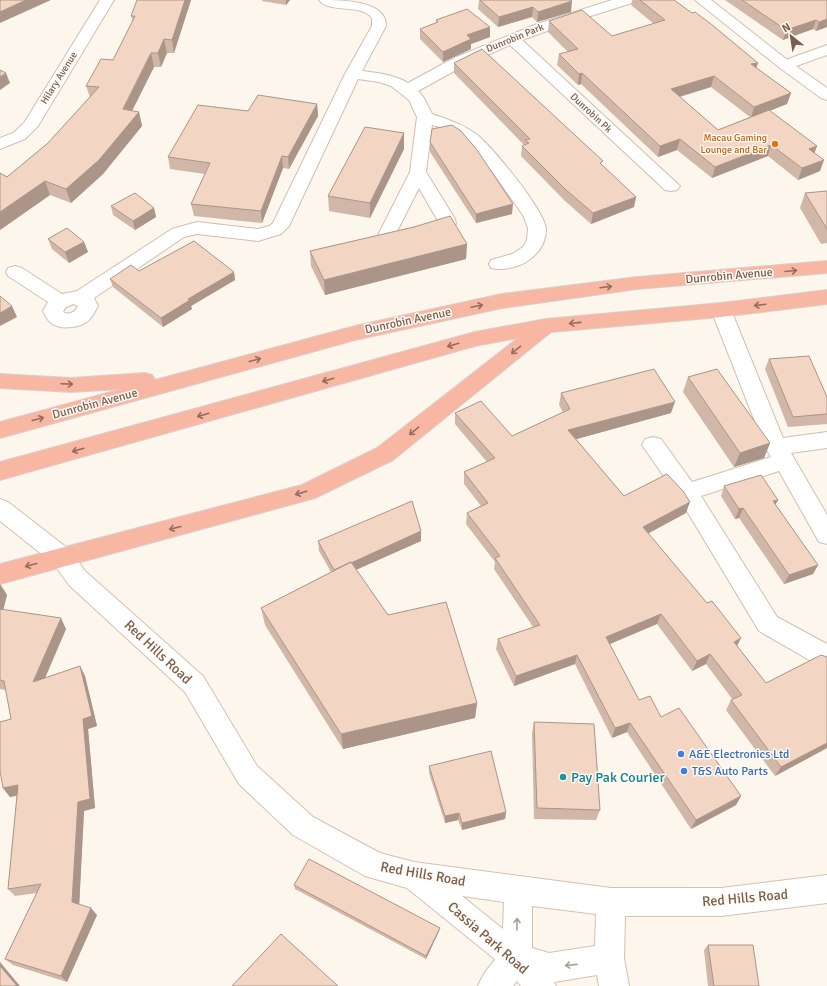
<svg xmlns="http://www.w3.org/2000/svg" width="827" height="986" font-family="Signika,sans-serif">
<rect width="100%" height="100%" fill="#fdf6ec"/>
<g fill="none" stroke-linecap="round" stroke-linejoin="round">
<defs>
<path id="street" d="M100,0H114L38,126L25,139L0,149V138L13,133L24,123Z
M319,0C340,0 387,0 386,26L362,71C378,73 395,75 408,83L454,58L537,24L612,0H634L632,3L575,21L522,40L680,186L677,190L671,191L665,190L510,45L465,65L418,91L424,98L432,114C447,119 462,124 476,134C492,146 545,211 546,229C546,242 539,253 529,260C520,267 502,271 491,268L489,264L491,260L512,254L523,247L527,240L528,228L523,215L491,170L465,141L444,128L432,125L426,172L455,219L456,224C451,232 429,238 420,235L417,231L420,227L438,221L419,188L390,245L384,247L378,245L375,241L410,172L417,117L409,100L391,86L379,82L358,79L289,226L281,234L258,241L197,234L184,237L94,298L98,306C95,311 93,316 89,320C80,328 60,331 50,322C47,319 45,315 43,311L48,302L8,276L6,272L8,268L15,266L22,268L62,294L77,291L172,229L197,222L258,229L269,226L273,223L345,74L372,26V18C361,3 329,14 319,0ZM73,304L78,306C75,312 69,316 63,312L65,308Z
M827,45V55L785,70L780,68L777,65L780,62Z
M721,303L728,305L731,310L783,438L827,432V448L791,453L827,515V544L819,542L779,471L701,496L777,617L827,644V668L818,665L759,631L679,498L642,445L645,439L653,437L661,439L692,482L771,457L765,447L711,310L714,305Z
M517,944L527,949L532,959L527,969L513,986H478C485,969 500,951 517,944Z"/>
<path id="secondary" d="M695,0H711L790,62L827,88V100L821,98L780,68Z
M0,499L8,502L70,550L85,571L203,676L257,766L313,817L380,853L414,862L611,888H721L827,875V903L721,916H625L624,958L629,986H599L597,975L554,982L556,986H521L507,969L407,888L365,876L293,835L239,784L185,692L69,585L54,564L0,521ZM462,896L504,902L503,929ZM532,906L596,914L595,946L549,953L532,948Z"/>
<path id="highway" d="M827,261V273L637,289L502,308L355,340L0,438V422L122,389L71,392L0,388V374L71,378L145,373L152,375L155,380L355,326L502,294L637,277Z
M827,290V304L721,317L551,332L393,460L315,498L0,584V564L302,485L377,448L518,338L475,346L0,480V462L475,332L546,319L721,303Z"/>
</defs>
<use href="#street" stroke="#d1beb0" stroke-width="2"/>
<use href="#secondary" stroke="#d6c0b0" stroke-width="2"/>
<use href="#highway" stroke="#dad1cd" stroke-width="2"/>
<use href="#street" fill="#fff" fill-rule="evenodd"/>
<use href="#secondary" fill="#fff" fill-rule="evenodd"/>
<use href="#highway" fill="#f7b7a3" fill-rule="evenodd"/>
</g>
<path fill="#d1b7a8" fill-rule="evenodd" d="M191,0L174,53H167L161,67H154L132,111L139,112L142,126L103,174L71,203L50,195L0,230V173L7,177L48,143L90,97L86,86L113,60L133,21L131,16Z
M262,0H290L286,5L262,1Z
M479,0H571V12L537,22L532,17L498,27L478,9Z
M632,0H674L758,63L756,68L791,93L787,104L769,111L817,146L814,152L820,171L798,180L768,156L712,178L677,150L658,157L581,84L578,85L557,65L559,54L568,52L548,32L549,21L612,36L654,24L631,5ZM711,87L750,117L718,130L680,97Z
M725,0H827V27L816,31L813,29L783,40Z
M436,20L490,27V37L471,44V49L443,62L420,39V29L436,23Z
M454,63L602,165L636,197L634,207L591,224L564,200L521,156L522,146L524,145L454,73Z
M317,104L318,116L289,169L283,168L262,223L194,216L191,204L205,174L170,169L168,157L248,111Z
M404,133V149L370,218L329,211L328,196Z
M430,142L512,214L476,223L430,152Z
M827,191V243L821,244L800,208L805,193Z
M111,206L154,208L156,217L135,230L113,215Z
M414,227L467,244L466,259L325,295L311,266L310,251Z
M48,239L84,242L88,252L69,263L52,249Z
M139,271L234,272L235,280L191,306L192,309L163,327L113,287L110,279Z
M769,359L827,397V424L788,427L765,369Z
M688,377L770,443L764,458L734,467L683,392Z
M561,393L671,413L576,439L624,496L686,513L648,533L766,683L827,657V748L775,776L726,710L731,700H733L706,664L692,671L657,624L609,644L639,700L661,717L741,796L736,805L691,829L627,732L612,738L575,664L514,686L496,649L498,639L533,627L494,569L495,562L466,524L467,513L481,506L464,484V472L487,462L455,424V413L512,436L563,412L559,405Z
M724,486L778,500L775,504L818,565L813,574L784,584L739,518L735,519L721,496Z
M421,531V541L356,570L388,615L477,703L475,718L343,749L265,625L261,608L331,572L319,551L318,541Z
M0,584L7,595L3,610L66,629L45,678L80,666L85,676L97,726L88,729L95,808L84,811L79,904L97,915L67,982L13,965L5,959L37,893L15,896L8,889L17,795L10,797L3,788L11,719L6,690L0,689Z
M534,722L600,810L596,820L534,819L532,733Z
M429,766L506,812L505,819L462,830L458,820L445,823L429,773Z
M294,885L439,931L426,959L295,889Z
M708,945L759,986H708L704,950Z"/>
<path fill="#aa9588" d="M26,0H51L0,23V12Z
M185,0H191L174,53L172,40Z
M286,0H290L286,5Z
M572,1L571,12L537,22L538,12Z
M533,7L532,17L498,27L499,17Z
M827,19V27L816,31L819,22Z
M816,20L813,29L783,40L786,30Z
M490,27V37L471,44V49L443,62V52L467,35Z
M164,39L167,53L161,67L158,53Z
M151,53L154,67L126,123L123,109Z
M758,63L754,74L751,64Z
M6,73L10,83L0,90V77Z
M582,73L581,84L578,85L579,74Z
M714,76L711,87L668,100L671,89Z
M791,93L787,104L751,118L754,107Z
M317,104L318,116L289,169L288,157Z
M139,112L142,126L103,174L71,203L66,189Z
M404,133V149L370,218V203Z
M680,139L677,150L658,157L660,146Z
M771,145L768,156L712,178L715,167Z
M817,146L813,157L809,149Z
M282,156L283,168L262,223L261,211Z
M824,160L820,171L798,180L802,168Z
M45,181L50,195L0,230V212Z
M636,197L634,207L591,224L593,213Z
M513,204L512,214L476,223V214Z
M154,208L156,217L135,230L133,221Z
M84,242L88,252L69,263L65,252Z
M467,244L466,259L325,295L324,280Z
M234,272L235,280L191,306L192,309L163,327L161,318L188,299Z
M12,306L17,317L0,326V313Z
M675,402L671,413L566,442L568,430Z
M770,443L764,458L734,467L740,453Z
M778,500L773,509V501Z
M690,502L686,513L640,538L643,527Z
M743,508L739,518L735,519L739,509Z
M421,531V541L335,579L334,570Z
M818,565L813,574L784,584L789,575Z
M0,584L7,595L1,619L0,617Z
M661,614L657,624L603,647L606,637Z
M61,618L66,629L39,692L33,682Z
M741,638L736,648L734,642Z
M710,654L706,664L692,671L697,661Z
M577,655L575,664L514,686L516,676Z
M80,666L85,676L97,726L88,729L95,808L84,811L79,910L72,902L83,719Z
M477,703L475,718L343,749L341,734Z
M630,723L627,732L612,738L615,728Z
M827,743V748L775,776L781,767Z
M18,785L25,794L10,797L3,788Z
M741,796L736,805L691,829L696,820Z
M506,812L505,819L462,830V823Z
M459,813L458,820L445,823V816Z
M91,908L97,915L67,982L61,976Z
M440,928L439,931L426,959V956Z
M0,962L20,986H17L0,966Z"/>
<path fill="#f3d5c3" stroke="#aa9588" d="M0,0H26L0,12Z
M137,0H185L172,40L164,39L158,53H151L123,109L139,112L99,160L66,189L45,181L0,212V173L7,177L48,143L99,87L86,86L101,59L113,60L135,16H131Z
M480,0H571L572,1L538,12L533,7L499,17Z
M640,0H674L692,13L695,12L711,24L758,63L751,64L791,93L754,107L714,76L671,89L718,130L769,110L817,146L809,149L824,160L802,168L771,145L715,167L680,139L660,146L582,73L579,74L559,54L578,49L549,21L582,10L612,36L665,20Z
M742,0H827V19L819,22L816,20L786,30Z
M467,9L490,27L467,35L471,39L443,52L420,29L438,22L436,20Z
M482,49L603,161L600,163L636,197L593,213L565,189L522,146L529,143L525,140L530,139L454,63Z
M0,70L6,73L0,77Z
M258,95L317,104L288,157L282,156L261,211L191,204L210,163L168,157L198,105L248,111Z
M452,125L461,131L477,150L513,204L476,214L430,142L432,129Z
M365,127L404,133L370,203L328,196Z
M827,191V229L805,193Z
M135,193L154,208L133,221L111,206Z
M450,216L467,244L324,280L310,251L414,227Z
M67,228L84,242L65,252L48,239Z
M194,241L234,272L188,299L190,300L161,318L110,279L131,265L139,271Z
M0,296L12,306L0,313Z
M809,356L827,397V414L793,417L769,359Z
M654,369L675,402L568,430L624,496L667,474L683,491L690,502L643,527L707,603L712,601L741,638L734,642L766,683L821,655L827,657V743L781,767L731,700L742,695L710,654L697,661L661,614L606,637L639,700L650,696L661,717L679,708L741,796L696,820L630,723L615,728L577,655L516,676L498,639L540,625L495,558L500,556L467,513L488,503L464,472L495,458L455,413L481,401L512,436L570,409L561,393Z
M717,369L770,443L740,453L688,377Z
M761,475L778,500L773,501L818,565L789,575L743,508L739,509L724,486Z
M412,501L421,531L351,563V562L334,570L318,541Z
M351,562L388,615L446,602L477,703L341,734L261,608Z
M0,609L61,618L33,682L80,666L92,716L83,719L90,799L78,802L72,902L91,908L61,976L5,959L41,884L8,889L18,785L3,788L0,771V722L11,719L4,681L0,680Z
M534,722L594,724L600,810L537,808Z
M491,751L506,812L462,823L459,813L445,816L429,766Z
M309,859L440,928L426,956L294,885Z
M281,934L338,986H232Z
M708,945H753L759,986H714Z
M0,966L17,986H0Z"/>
<defs><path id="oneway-shaft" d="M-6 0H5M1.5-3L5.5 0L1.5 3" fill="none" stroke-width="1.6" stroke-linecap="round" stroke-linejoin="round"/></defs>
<g stroke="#936e5e">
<use href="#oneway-shaft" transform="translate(791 271) rotate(-5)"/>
<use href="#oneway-shaft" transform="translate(606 287) rotate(-7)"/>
<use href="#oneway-shaft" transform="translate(760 305) rotate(173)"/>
<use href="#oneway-shaft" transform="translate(477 306) rotate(-12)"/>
<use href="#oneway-shaft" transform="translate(575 323) rotate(174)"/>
<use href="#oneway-shaft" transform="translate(453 345) rotate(164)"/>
<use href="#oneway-shaft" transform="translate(516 350) rotate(141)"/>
<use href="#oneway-shaft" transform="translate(255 360) rotate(-15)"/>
<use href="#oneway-shaft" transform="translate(328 380) rotate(164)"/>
<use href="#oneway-shaft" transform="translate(67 384) rotate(2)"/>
<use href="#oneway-shaft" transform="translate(203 415) rotate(164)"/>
<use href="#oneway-shaft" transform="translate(38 419) rotate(-15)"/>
<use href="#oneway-shaft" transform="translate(414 431) rotate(141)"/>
<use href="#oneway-shaft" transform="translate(78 450) rotate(164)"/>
<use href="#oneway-shaft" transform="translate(301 493) rotate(164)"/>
<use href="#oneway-shaft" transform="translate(175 528) rotate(166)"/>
<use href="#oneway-shaft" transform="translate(31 565) rotate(165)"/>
</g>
<g stroke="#af9d94">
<use href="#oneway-shaft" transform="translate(517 924) rotate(-89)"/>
<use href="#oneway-shaft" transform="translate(571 965) rotate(174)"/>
</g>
<circle fill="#e8710a" stroke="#fffaf3" stroke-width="1.5" cx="775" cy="144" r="4"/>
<g fill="#3f7fe0" stroke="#fffaf3" stroke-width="1.5">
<circle cx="681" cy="754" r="4"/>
<circle cx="684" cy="771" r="4"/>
</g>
<circle fill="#0f9aa8" stroke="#fffaf3" stroke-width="1.5" cx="563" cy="777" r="4"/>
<g text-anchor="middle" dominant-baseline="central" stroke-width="3" stroke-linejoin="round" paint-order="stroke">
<g font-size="10" fill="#7a5c4d" stroke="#fffaf3">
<text transform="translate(515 38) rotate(-22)">Dunrobin Park</text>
<text transform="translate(59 78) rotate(-58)">Hilary Avenue</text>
<text transform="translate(591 113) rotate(43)">Dunrobin Pk</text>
</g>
<g font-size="10" fill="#c56008" stroke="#fffaf3" text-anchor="end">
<text x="767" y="138">Macau Gaming<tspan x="767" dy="12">Lounge and Bar</tspan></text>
</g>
<g font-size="12" fill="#7a5c4d" stroke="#fffaf3">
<text transform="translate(729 276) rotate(-5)">Dunrobin Avenue</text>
<text transform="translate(408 321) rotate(-12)">Dunrobin Avenue</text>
<text transform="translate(95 404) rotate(-15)">Dunrobin Avenue</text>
</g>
<g font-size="12" fill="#366cbe" stroke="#fffaf3" text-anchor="start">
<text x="689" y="754">A&amp;E Electronics Ltd</text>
<text x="692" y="771">T&amp;S Auto Parts</text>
</g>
<g font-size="14" fill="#7a5c4d" stroke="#fffaf3">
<text transform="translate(158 652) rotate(43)">Red Hills Road</text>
<text transform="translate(423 874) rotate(10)">Red Hills Road</text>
<text transform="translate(745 898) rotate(-5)">Red Hills Road</text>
<text transform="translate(488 938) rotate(41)">Cassia Park Road</text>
</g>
<g font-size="14" fill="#0d838f" stroke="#fffaf3" text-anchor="start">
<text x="571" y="777">Pay Pak Courier</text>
</g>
</g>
<g transform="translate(791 36) rotate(330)" stroke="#fffaf3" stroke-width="3" paint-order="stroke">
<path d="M0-3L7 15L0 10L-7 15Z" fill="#7a5c4d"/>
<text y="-6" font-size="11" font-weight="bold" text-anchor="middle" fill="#7a5c4d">N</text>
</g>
</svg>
